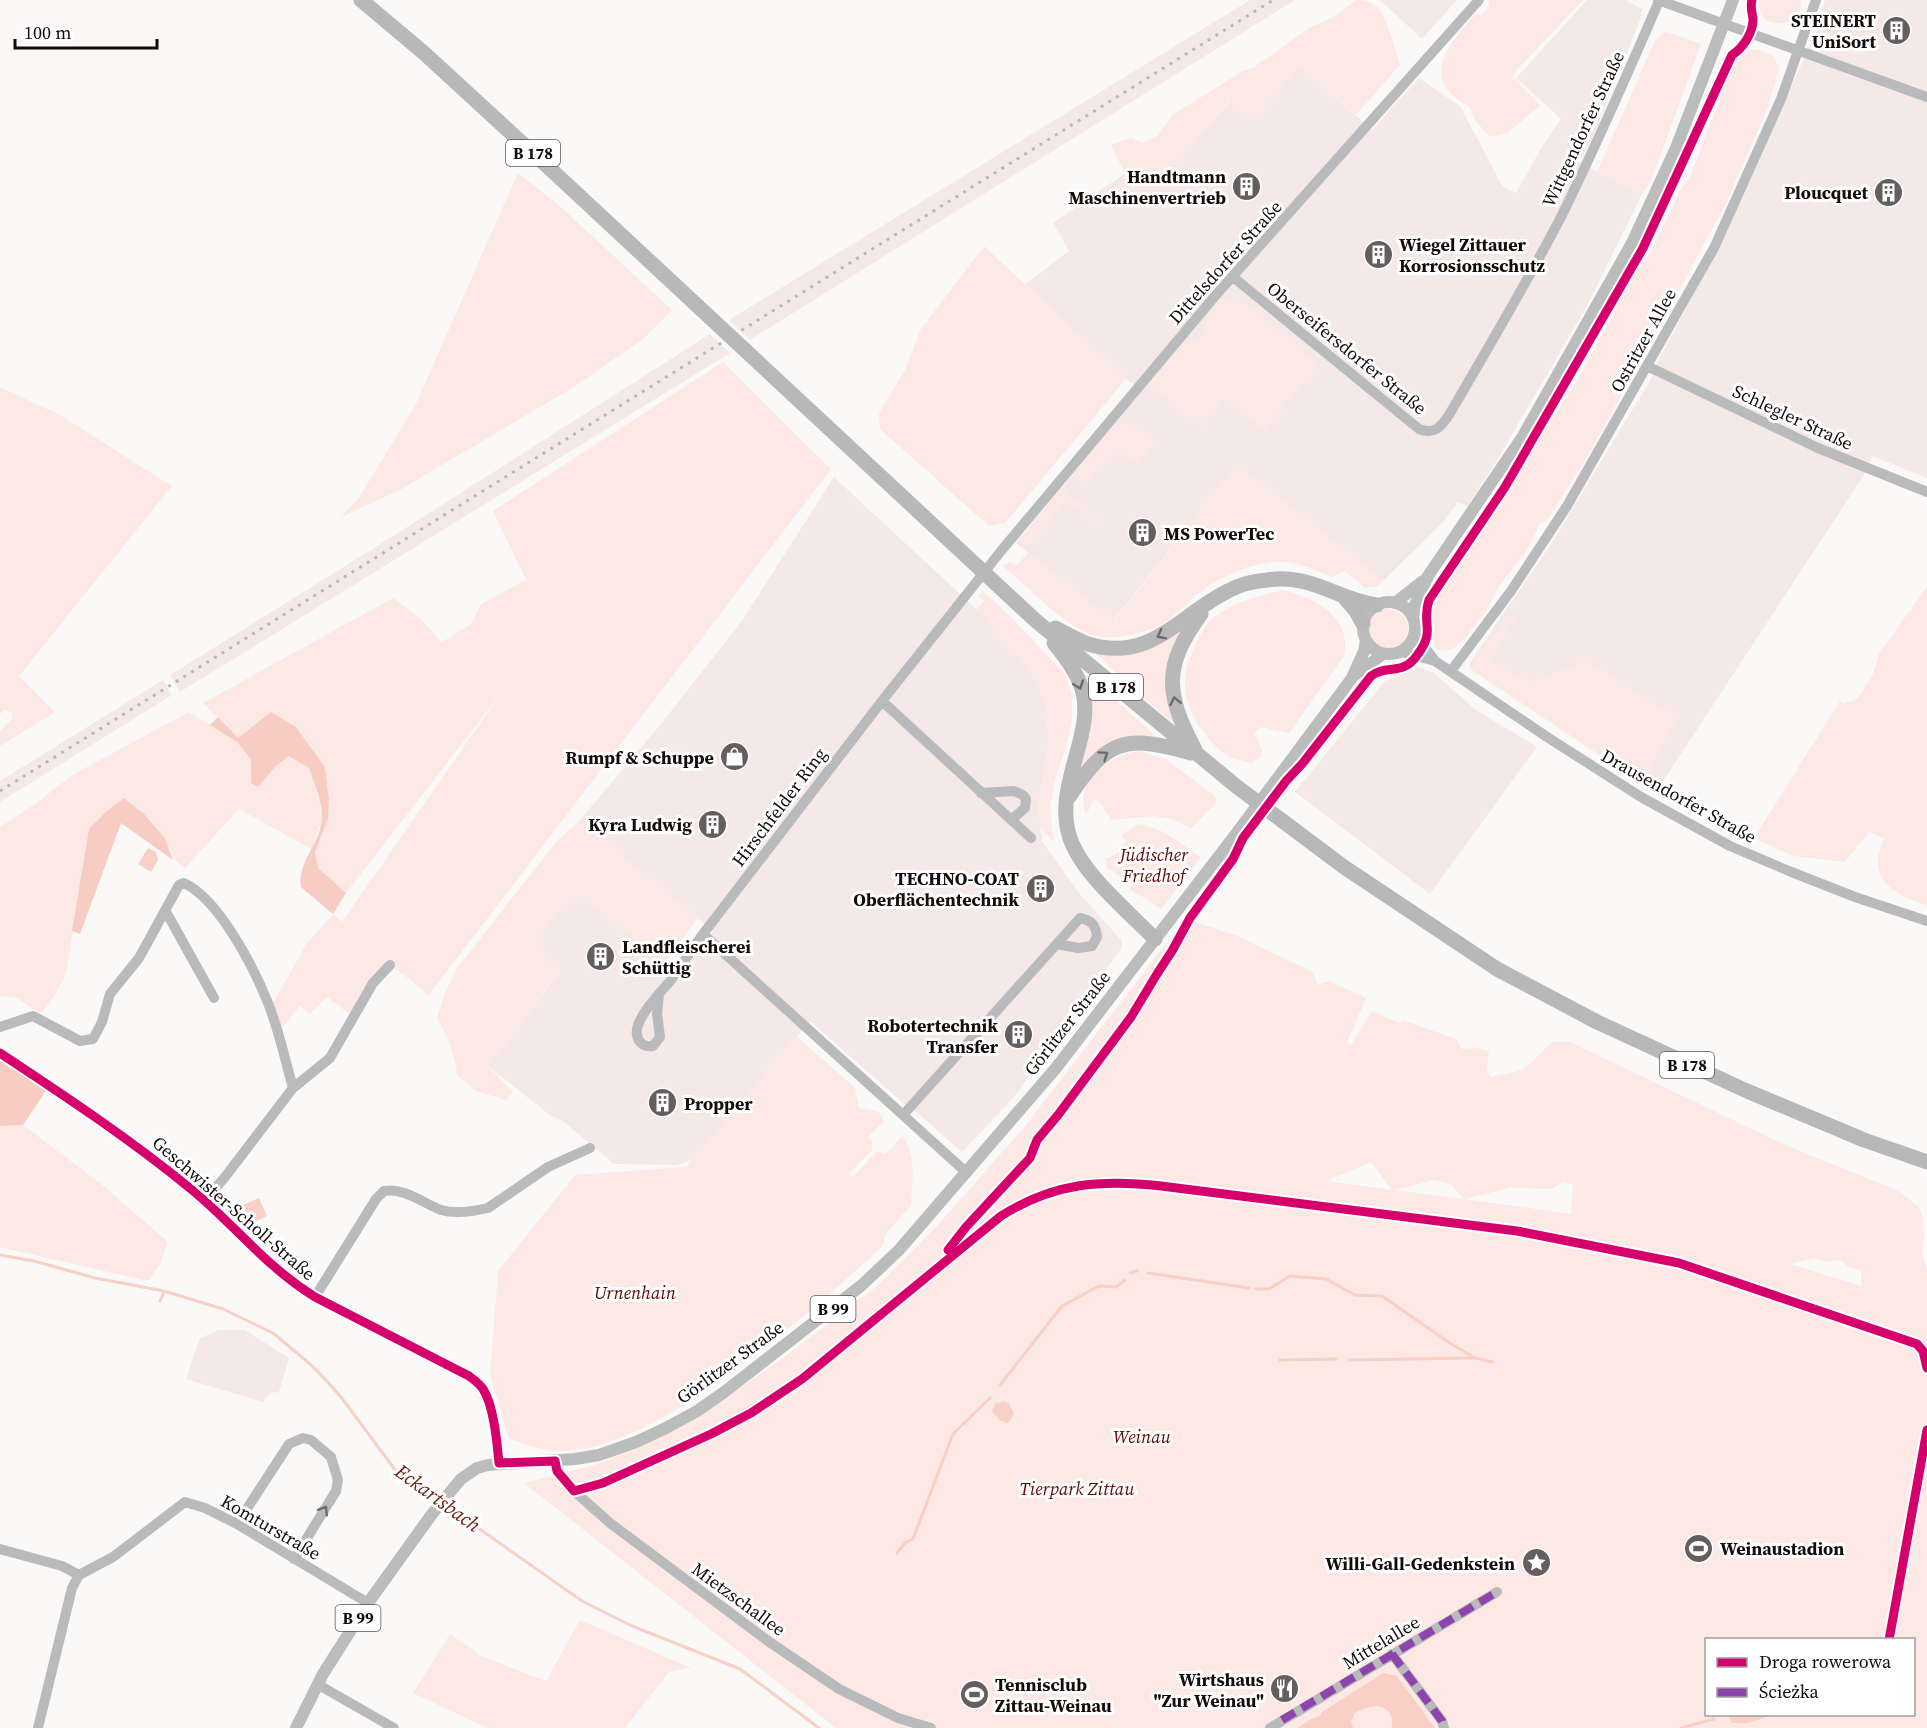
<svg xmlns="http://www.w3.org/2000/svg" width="1927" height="1728" font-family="'Source Serif 4',serif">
<rect width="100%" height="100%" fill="#fbf9f8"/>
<path fill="#f4e9e7" d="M1250,0H1295L750,340L729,320Z
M1380,0H1457L1422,39Z
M1587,0H1625L1642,9L1641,18L1590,144L1578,162L1642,194L1588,304L1496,462L1467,507L1458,502L1444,521L1383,581L1237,465L1113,621L1016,543L1142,390L1126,379L1025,284L1069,251L1053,223L1124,174L1132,188L1174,164L1231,100L1252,119L1301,66L1372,130L1419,78L1460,106L1503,187L1516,193L1543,145L1561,119L1516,78Z
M1825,0H1927V478L1872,456L1864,475L1656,792L1472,670L1469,664L1551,544L1651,379L1659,359L1719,247L1814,36Z
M710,334L730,353L180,692L170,675L371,550Z
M834,477L987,619L1032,672L1046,703L1049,742L1038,809L1042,841L1079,893L1122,941L1121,949L1066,1022L1016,1095L962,1152L914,1110L903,1103L810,1021L694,1159L677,1165L613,1164L607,1158L563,1121L551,1116L488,1066L559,973L532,944L575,891L681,974L713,931L579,821L660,725L741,622Z
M1419,667L1434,673L1476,710L1537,747L1430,894L1295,792L1385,681Z
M163,680L172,695L0,802V781Z
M219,1330H245L289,1358L279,1392L270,1393L263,1402L186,1379L200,1338Z"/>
<path fill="#fce8e4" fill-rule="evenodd" d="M1356,0C1365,0 1372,1 1378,8C1386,16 1397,53 1400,65L1356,115L1301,66L1252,119L1230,100L1174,164L1132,188L1111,145L1131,138L1142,143L1157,136L1172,115L1243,71L1254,67L1309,28L1331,18Z
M1488,0H1583L1516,71L1513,77L1540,105L1508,133L1490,137L1475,120L1469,106C1418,81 1448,44 1475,15L1482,14L1489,7Z
M1759,0H1801L1800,16C1784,24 1780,26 1764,19L1758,5Z
M1667,32L1701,44L1665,143L1650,182L1642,194L1597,172L1655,41L1662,33Z
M1751,50H1761L1773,56L1779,68L1768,107L1726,203L1653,340L1649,339L1647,342L1650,345L1582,465L1546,522L1541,521L1528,549L1498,588L1486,611L1466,637L1453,649L1442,651L1434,647L1431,615L1435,603L1576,382L1635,275L1652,249L1683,186L1691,175L1733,65L1738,58Z
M518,173L562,208L672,310L643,339L574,387L398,491L341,517L358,499L415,406Z
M984,246L1126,379L1005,523L989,526L880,429L879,413L904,372L921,329Z
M1219,299L1249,306L1318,364L1264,431L1227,398L1201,426L1149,384L1184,341L1200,339L1203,335L1202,324Z
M723,362L831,469L428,996L415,983L387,963C368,980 361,991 352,1016L327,997L310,1014L300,1006L281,1029L272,1005L307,943L333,914L342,922L502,692L346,893L318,868L315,852L328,819L329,799L325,767L296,727L271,712L238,738L203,703L393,598L418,616L442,642L471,624L481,604L526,580L493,511Z
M0,387L60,415L172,486L19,676L55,712L0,746V731L13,718L11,712L4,710L0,714Z
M1114,423L1133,425L1155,443L1137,464L1116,447L1085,483L1076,469Z
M1237,465L1383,581L1377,586L1365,588L1345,571L1331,577C1312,568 1291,559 1270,562C1247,566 1226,574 1207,587C1190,598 1177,616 1160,625C1142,635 1104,643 1085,632C1055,616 1029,588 1003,566L1010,562L1017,565L1028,553L1114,621Z
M1059,489H1069V494L1100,521L1097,525L1066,500L1027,548L1018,542Z
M1927,586V905C1907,900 1876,886 1878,861C1878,854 1882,845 1884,838L1869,832L1845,862L1793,856L1754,838L1840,701L1844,704L1858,698L1873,675L1879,654Z
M1283,590C1316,599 1352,616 1344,656L1289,733L1261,727L1254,733L1262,750L1261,757L1251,763C1245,761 1238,760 1233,758C1222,754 1212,743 1205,734C1183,706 1179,680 1194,648C1198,638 1206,624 1214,617C1234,602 1259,596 1283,590Z
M983,591L1010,616L1065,674L1072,696V717L1067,744L1055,779L1050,811L1054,842L1040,827L1038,809L1049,742L1046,703L1031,672L977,609L984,601L978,596Z
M1368 629a20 20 0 1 1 40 0a20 20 0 1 1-40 0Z
M1509,615L1516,619L1490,659L1528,683L1586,661L1677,718V721L1649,766L1650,779L1643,784L1472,670L1471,665Z
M1179,631L1181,634L1176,725L1131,687L1094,652C1126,659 1153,650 1179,631Z
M1087,675L1155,735L1106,745L1091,756L1077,772L1084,677Z
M189,712L237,742L251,759V783L258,787L276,766L290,756L309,768L320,802L322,819L311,849L239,809L185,868C167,855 174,853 165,838C155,823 138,808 124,798L89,829L66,974L53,998L41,1014L17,998L0,996V827L35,804L74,774Z
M1139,751L1166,759L1214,795L1217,802L1191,829L1173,819L1153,816L1111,820L1099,801L1094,799L1086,815C1073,781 1110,755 1139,751Z
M579,821L698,918L665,962L575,891L532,944L559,972L488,1066L512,1091L506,1100L476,1091L458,1076L450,1043L437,1018L446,991L458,967L556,842Z
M1137,824C1164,827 1178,843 1201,857L1161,909C1151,901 1141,896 1130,890L1132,885L1116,873L1107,868L1106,858L1117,854L1126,841L1121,836Z
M1195,922L1235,935L1313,972L1318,985L1329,981L1366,998L1347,1042L1351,1045L1372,1011L1399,1023L1403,1020L1456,1039L1462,1049L1475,1048L1489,1051L1487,1070L1491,1077L1519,1071L1531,1063L1552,1042H1570L1781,1143L1898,1191L1919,1207L1922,1215L1924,1234L1922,1253L1927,1269V1728H836L524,1483L594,1465L643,1445L702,1415L791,1352L876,1287L938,1225L1025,1126L1160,951L1172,937ZM1371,1162L1392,1190L1326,1181ZM1434,1180L1452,1185L1463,1199L1395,1190ZM1563,1182L1573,1185L1571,1214L1465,1199L1509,1188L1551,1189ZM1815,1258L1825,1262L1840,1260L1850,1268L1861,1270V1286L1790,1264ZM1706,1640H1914V1714H1706Z
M797,1037L855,1088L859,1108L879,1112L884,1121L868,1137L872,1142V1150L849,1173L853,1177L877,1151L886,1154L902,1136C917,1153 912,1184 911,1205L886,1234L882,1247C812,1310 654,1455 557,1451C540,1450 524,1444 509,1438L490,1375L498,1271L575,1175L686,1167Z
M23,1125L105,1187L168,1242L160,1264L148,1281L0,1247V1126Z
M580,1620L691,1668L669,1672L625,1728H487L413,1693L450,1634L481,1656L546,1681Z"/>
<path fill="#f7ccc3" d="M271,712L296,727L325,767L329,799L328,819L315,852L318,868L346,893L333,914L301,887C297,862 320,844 322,819C323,802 314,784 309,768L289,756L276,766L258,787L251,783V759L237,742L210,725L218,717L238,738Z
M124,798L144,814L165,838L173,860L121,823L80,934L72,931L89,829L106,812Z
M4,1059L47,1089L23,1125L0,1126V1061Z"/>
<path fill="#f9d0c6" d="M148,848L156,852L158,860L151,872L138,864Z
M259,1198L267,1216L251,1224L243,1205Z
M1004,1401L1009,1404L1014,1414L1008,1423L999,1420L992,1411L995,1404Z
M1383,1673L1397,1676L1435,1728H1392C1394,1701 1372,1703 1355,1713L1351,1721L1353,1728H1297L1311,1719L1320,1716L1322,1712Z
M1727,1714H1773V1715L1748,1723H1732Z"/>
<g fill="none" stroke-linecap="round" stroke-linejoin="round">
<path stroke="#f9d0c6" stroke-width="3" d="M0,1255L34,1261L95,1278L164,1291L223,1309L273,1333L310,1364L324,1378L341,1397L396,1471L439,1500
M1130,1273L1137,1271
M1148,1273L1249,1288
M1256,1289H1269L1290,1276L1326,1279L1355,1295L1382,1296L1451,1344L1475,1358L1493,1362
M160,1301L164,1292
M1280,1360L1336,1359
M1349,1360L1473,1358
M1000,1385L1062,1306L1099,1286L1116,1287L1125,1280
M444,1504L582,1601L632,1626L740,1669L819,1728
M897,1553L905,1543L913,1539L953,1434L990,1398
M1681,1728L1714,1719"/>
<path stroke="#b9babb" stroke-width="10" d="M1658,0L1927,97
M1233,277L1419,429C1434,435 1441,427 1449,415C1487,350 1526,284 1561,217C1596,146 1628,73 1659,1
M1647,366L1818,448L1927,492
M1415,634L1435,661
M1401,652L1435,661L1547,737L1641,797L1730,846L1789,871L1855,897L1927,921
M1451,671L1511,591L1567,506L1714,248L1781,99L1816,0
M882,701L1031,838
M981,793L1014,791L1023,795L1026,799L1025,808L1011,820
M165,910L214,998
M703,934L967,1173
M659,994L657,1014L660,1037L653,1046C640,1048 634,1037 638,1025C644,1009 660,993 671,980C682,965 692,949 703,934L882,701L1001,551L1215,296L1479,0
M0,1027L33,1016L80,1041L93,1039L102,1022L110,994L139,958L179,885L184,883C219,899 254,968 268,1003C279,1030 285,1060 293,1088L225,1177L204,1201
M0,1053C65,1096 130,1139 191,1189C234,1224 265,1266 315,1297L469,1376C474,1380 480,1384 483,1389C494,1406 497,1443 499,1463
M293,1088L330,1058L373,983L390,965
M904,1114L1080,918C1091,920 1096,925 1097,937L1092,946L1078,948L1057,944
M315,1297L376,1199L384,1191C403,1187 423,1203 441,1210C454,1214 475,1211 488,1208L548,1167L590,1148
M555,1461L557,1471L574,1491L610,1523L768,1641L839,1689L898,1718L931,1728
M603,1483C673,1451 736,1425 799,1380C818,1367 835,1351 852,1337C887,1308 922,1279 957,1251C988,1227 1015,1203 1053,1191C1088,1179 1125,1182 1161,1186L1517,1231L1679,1263L1917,1344L1923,1351L1927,1368
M237,1524L289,1444L303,1438L311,1440L331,1457L338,1480L336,1491L294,1559
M0,1549L62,1566L79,1575
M1889,1640L1927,1430
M1392,1654L1442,1721L1444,1728
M317,1684L394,1728
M38,1728L72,1588L79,1575L113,1557L185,1502L205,1508L237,1524L368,1603
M1270,1728L1497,1592"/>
<path stroke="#bbbdbc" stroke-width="12" d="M1363 628a26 26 0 1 1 52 0a26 26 0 1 1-52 0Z
M1395,603L1423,581
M1413,617L1415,605L1428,576L1523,436L1632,243L1676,148L1733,0
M1355,675L1383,654
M296,1728L323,1674L368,1603L432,1514L461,1479L477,1468L488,1465L575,1459L599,1455L636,1442L666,1428L697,1411L723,1393L862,1285L899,1250L1056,1068L1236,834L1352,678L1364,651L1366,641"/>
<path stroke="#b7b8b7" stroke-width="15" d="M361,0L424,53L559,177L1035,620L1236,786L1344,867L1497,969L1597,1022L1747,1091L1864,1140L1927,1162
M1344,597L1356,611L1363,624
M1055,628C1065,633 1077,640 1088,644C1151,663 1179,615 1228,591C1239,585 1254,581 1267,580C1312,573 1337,600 1377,605
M1054,643C1065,657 1075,669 1081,686C1098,732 1052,785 1070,838C1082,874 1129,912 1155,939
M1195,750C1166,694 1162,667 1201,614
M1069,797C1107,739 1125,734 1191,753"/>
<path stroke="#b9b8b8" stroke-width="3" stroke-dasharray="3 6" stroke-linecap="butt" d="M0,791L1273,0"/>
<path stroke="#8e44ad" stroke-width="8" stroke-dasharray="15 8" stroke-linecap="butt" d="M1392,1654L1442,1721L1444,1728
M1282,1720L1497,1592"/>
<defs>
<path id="cycleway" d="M0,1053C65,1096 130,1139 191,1189C234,1224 265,1266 315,1297L469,1376C474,1380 480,1384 483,1389C494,1406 497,1443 499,1463L555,1461L557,1471L574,1491L603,1483L711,1434L751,1413L802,1379L1001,1216C1053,1183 1101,1179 1161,1186L1517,1231L1679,1263L1917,1344L1923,1351L1927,1368
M948,1250L966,1227L1030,1158L1037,1140L1058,1115L1131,1017L1157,974L1172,951L1190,918L1233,859L1243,838L1286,781L1302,764L1371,676C1381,668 1392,671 1403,667C1409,665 1414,660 1418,654C1436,630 1421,624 1429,600L1505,487L1643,248L1732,55C1743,48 1753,33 1753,19C1752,11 1750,8 1752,0
M1889,1640L1927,1430"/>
</defs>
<use href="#cycleway" stroke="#fff" stroke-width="13"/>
<use href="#cycleway" stroke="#d6006c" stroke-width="9"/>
</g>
<defs><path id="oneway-chevron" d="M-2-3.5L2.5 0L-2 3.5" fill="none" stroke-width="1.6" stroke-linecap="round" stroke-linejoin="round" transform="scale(1.5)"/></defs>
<g stroke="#6d6b6a">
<use href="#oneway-chevron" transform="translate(1161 635) rotate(153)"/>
<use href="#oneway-chevron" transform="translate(1079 685) rotate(70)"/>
<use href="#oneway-chevron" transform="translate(1175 701) rotate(-102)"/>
<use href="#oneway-chevron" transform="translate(1104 755) rotate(-34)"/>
</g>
<use stroke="#6e6c6c" href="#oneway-chevron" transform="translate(324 1510) rotate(-58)"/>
<defs>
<symbol id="building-disc" viewBox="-11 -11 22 22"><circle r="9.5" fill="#645f5e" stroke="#fff"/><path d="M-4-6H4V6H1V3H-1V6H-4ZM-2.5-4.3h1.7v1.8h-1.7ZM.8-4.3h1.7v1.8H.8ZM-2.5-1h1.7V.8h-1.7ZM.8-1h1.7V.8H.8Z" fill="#fff"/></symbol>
<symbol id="shop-disc" viewBox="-11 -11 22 22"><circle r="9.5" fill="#645f5e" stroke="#fff"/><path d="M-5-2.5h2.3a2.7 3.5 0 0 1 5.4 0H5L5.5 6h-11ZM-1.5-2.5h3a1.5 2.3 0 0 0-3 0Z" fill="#fff"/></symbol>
<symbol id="stadium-disc" viewBox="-11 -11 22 22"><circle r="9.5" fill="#645f5e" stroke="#fff"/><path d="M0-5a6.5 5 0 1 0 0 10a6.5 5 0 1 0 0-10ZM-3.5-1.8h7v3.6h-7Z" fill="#fff"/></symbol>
<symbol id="sight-disc" viewBox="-11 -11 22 22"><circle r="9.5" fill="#645f5e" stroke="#fff"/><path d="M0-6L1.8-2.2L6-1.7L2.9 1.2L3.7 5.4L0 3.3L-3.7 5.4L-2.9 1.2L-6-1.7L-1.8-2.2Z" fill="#fff"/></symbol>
<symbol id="restaurant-disc" viewBox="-11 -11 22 22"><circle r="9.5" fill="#645f5e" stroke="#fff"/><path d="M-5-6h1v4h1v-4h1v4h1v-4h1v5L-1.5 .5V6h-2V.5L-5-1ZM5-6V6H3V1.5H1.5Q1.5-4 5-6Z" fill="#fff"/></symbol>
</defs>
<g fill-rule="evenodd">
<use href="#building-disc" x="1880" y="14" width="33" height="33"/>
<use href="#building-disc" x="1230" y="170" width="33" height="33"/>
<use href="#building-disc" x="1872" y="176" width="33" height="33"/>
<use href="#building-disc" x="1362" y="238" width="33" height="33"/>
<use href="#building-disc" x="1126" y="516" width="33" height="33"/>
<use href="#shop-disc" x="718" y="740" width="33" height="33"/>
<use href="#building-disc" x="696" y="808" width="33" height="33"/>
<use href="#building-disc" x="1024" y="872" width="33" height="33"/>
<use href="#building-disc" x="584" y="940" width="33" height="33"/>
<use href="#building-disc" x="1002" y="1018" width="33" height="33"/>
<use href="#building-disc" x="646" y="1086" width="33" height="33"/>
<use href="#stadium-disc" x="1682" y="1532" width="33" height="33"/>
<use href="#sight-disc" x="1520" y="1546" width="33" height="33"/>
<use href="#restaurant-disc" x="1268" y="1672" width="33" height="33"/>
<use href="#stadium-disc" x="958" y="1678" width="33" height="33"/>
</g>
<g text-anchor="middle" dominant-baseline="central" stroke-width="6" stroke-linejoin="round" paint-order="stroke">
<g fill="#fff" stroke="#5a5554" stroke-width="1.5">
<rect x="506" y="140" width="54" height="26" rx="4.5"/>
<rect x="1089" y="674" width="54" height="26" rx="4.5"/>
<rect x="1660" y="1052" width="54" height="26" rx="4.5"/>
<rect x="810.5" y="1296" width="45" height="26" rx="4.5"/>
<rect x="335.5" y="1605" width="45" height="26" rx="4.5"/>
</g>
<g font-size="16" font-weight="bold" fill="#130c0b">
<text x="533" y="153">B 178</text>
<text x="1116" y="687">B 178</text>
<text x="1687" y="1065">B 178</text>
<text x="833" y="1309">B 99</text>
<text x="358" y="1618">B 99</text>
</g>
<g font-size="18" font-weight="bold" fill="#130c0b" stroke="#fff" text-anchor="end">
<text x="1876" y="20">STEINERT<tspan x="1876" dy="21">UniSort</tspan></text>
<text x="1226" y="176">Handtmann<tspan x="1226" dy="21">Maschinenvertrieb</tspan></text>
<text x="1868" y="192">Ploucquet</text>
<text x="1399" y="244" text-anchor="start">Wiegel Zittauer<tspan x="1399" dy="21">Korrosionsschutz</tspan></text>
<text x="1164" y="533" text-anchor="start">MS PowerTec</text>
<text x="714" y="757">Rumpf &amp; Schuppe</text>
<text x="692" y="824">Kyra Ludwig</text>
<text x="1019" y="878">TECHNO-COAT<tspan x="1019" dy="21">Oberflächentechnik</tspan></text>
<text x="622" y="946" text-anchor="start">Landfleischerei<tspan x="622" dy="21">Schüttig</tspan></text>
<text x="998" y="1025">Robotertechnik<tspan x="998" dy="21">Transfer</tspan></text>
<text x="684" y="1103" text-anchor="start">Propper</text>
<text x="1720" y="1548" text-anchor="start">Weinaustadion</text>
<text x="1515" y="1563">Willi-Gall-Gedenkstein</text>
<text x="1264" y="1679">Wirtshaus<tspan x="1264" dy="21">"Zur Weinau"</tspan></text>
<text x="995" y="1684" text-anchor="start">Tennisclub<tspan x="995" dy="21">Zittau-Weinau</tspan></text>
</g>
<g font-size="18" fill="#130c0b" stroke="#fff">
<text transform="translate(1583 129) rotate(-65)">Wittgendorfer Straße</text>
<text transform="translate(1225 262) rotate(-48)">Dittelsdorfer Straße</text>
<text transform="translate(1643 340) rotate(-61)">Ostritzer Allee</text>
<text transform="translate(1347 348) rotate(39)">Oberseifersdorfer Straße</text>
<text transform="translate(1793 417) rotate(25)">Schlegler Straße</text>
<text transform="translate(1679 796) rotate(29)">Drausendorfer Straße</text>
<text transform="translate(779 807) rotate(-53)">Hirschfelder Ring</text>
<text transform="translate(1067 1023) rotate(-52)">Görlitzer Straße</text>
<text transform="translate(234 1208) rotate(41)">Geschwister-Scholl-Straße</text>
<text transform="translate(730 1362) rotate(-36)">Görlitzer Straße</text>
<text transform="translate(271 1527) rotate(30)">Komturstraße</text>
<text transform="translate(739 1599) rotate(36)">Mietzschallee</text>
<text transform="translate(1381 1642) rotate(-31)">Mittelallee</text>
</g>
<g font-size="18" font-style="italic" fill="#5d0900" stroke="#fff">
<text x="1154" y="854">Jüdischer<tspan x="1154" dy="21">Friedhof</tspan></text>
<text x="635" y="1292">Urnenhain</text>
<text x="1142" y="1436">Weinau</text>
<text x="1077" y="1488">Tierpark Zittau</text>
</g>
<g font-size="20" font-style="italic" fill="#6d1c0c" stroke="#fff">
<text transform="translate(438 1498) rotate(36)">Eckartsbach</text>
</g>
</g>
<rect x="1705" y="1638" width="210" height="78" fill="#ffffff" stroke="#a19e9d" stroke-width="1.5"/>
<rect x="1717" y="1658" width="30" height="9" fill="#d6006c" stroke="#a19e9d" stroke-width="1.5"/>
<text x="1759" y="1668" font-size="18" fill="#130c0b">Droga rowerowa</text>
<rect x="1717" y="1688" width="30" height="9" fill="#8e44ad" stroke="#a19e9d" stroke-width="1.5"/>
<text x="1759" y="1698" font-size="18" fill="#130c0b">Ścieżka</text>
<path d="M15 39v9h142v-9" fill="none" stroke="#130c0b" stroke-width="3"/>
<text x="24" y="39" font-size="18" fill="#130c0b" stroke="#ffffff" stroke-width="4.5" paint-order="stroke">100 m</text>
</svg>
